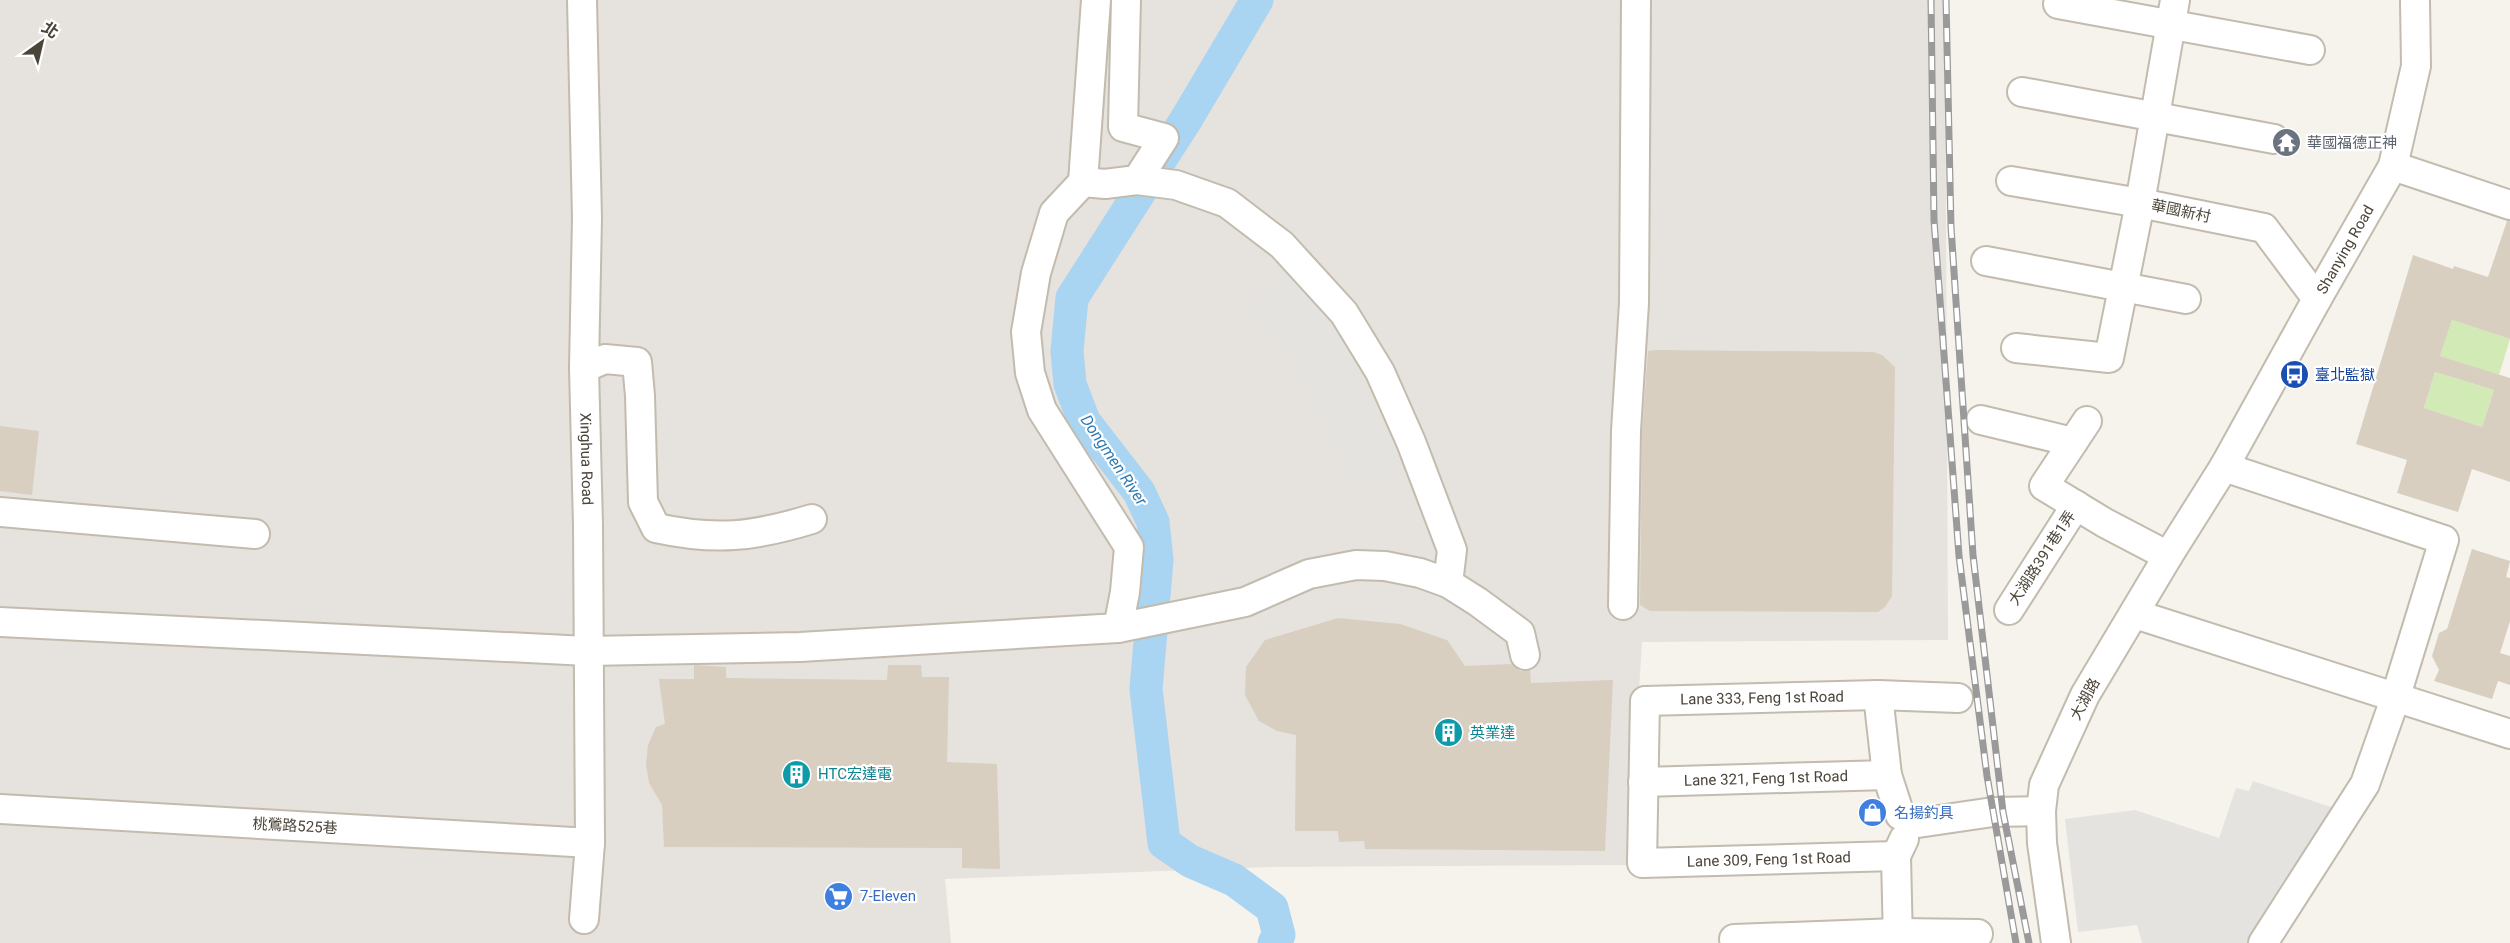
<svg xmlns="http://www.w3.org/2000/svg" width="2510" height="943" font-family="Roboto,'Noto Sans TC',sans-serif">
<rect width="100%" height="100%" fill="#f6f3ec"/>
<path fill="#e6e2dd" d="M0,0H1945L1948,640L1642,642L1628,865L1270,867L945,879L951,943H0Z"/>
<path fill="#d2eab5" d="M2452,320L2510,339L2499,375L2440,356Z
M2435,372L2494,390L2482,427L2424,408Z"/>
<path fill="#e5e3e0" d="M1287,268L1346,348L1402,469L1353,482L1295,368L1245,304Z
M2253,781L2337,809L2254,943H2142L2137,925L2078,932L2065,819L2135,810L2219,838L2236,788L2249,791Z"/>
<g fill="none" stroke-linecap="round" stroke-linejoin="round">
<path stroke="#a9d4f2" stroke-width="33" d="M1257,0L1187,118L1072,298L1067,351L1070,384L1084,421L1139,492L1153,522L1157,560L1146,689L1164,843L1190,861L1234,880L1272,908L1279,935L1274,943"/>
</g>
<path fill="#d8cfc1" fill-rule="evenodd" d="M2507,221H2510V339L2452,320L2440,356L2510,378V482L2472,469L2458,512L2397,493L2407,460L2356,444L2413,255L2453,269L2454,266L2488,277ZM2435,372L2494,390L2482,427L2424,408Z
M1656,350L1874,352L1882,355L1895,367L1892,596L1885,607L1878,612L1650,611L1640,605L1642,432L1648,351Z
M0,426L39,431L32,495L0,491Z
M2472,549L2510,561L2506,577L2510,578V621L2500,653L2510,656V685L2498,681L2492,699L2434,681L2439,670L2432,656L2439,633L2447,629Z
M1338,618L1400,624L1447,640L1465,666L1512,664L1520,671L1530,670L1531,683L1613,680L1605,851L1365,849L1364,841L1339,842L1338,831H1295L1296,735L1277,731L1259,721L1245,695L1246,667L1265,640Z
M694,665L726,667V678L887,680L888,665H921L922,677H949L947,762L997,764L1000,869L962,868V848L664,847L662,805L649,783L646,765L648,745L656,727L665,724L659,679H694Z"/>
<g fill="none" stroke-linecap="round" stroke-linejoin="round">
<defs>
<g id="minor">
<path id="s1" d="M582,0L587,218L584,368L588,525L590,843L584,919"/>
<path d="M1096,0L1083,182L1105,184L1137,180L1164,138L1123,127L1126,0"/>
<path d="M2058,4L2310,50"/>
<path d="M2022,92L2274,139"/>
<path d="M2393,166L2510,205"/>
<path d="M1137,180L1176,185L1227,203L1282,245L1344,313L1380,372L1411,442L1452,550L1448,583"/>
<path d="M2011,181L2140,203L2264,228L2317,299"/>
<path d="M1083,182L1054,213L1036,273L1026,332L1030,373L1042,410L1129,547L1125,592L1118,628"/>
<path d="M1986,261L2186,299"/>
<path d="M2016,348L2109,358L2140,203L2175,0"/>
<path d="M584,368L605,359L637,362L640,396L643,502L656,528C716,541 753,537 812,519"/>
<path d="M1981,420L2073,442"/>
<path d="M2087,421L2044,486L2105,523L2168,556"/>
<path d="M2224,467L2444,540L2395,699L2365,784L2263,943"/>
<path d="M0,512L255,534"/>
<path d="M1623,605L1626,431L1634,303L1636,0"/>
<path d="M2009,610L2076,505"/>
<path d="M2135,614L2510,734"/>
<path d="M0,622L587,651L800,647L1118,628L1245,602L1309,574L1356,565L1385,566L1420,573L1448,583L1478,602L1520,633L1525,655"/>
<path id="s2" d="M1878,695L1645,701L1642,863L1896,856"/>
<path id="s3" d="M1643,782L1887,775"/>
<path d="M0,809L590,843"/>
<path d="M1900,815L1887,775L1878,695L1958,698"/>
<path d="M1918,823L1993,812L2041,811"/>
<path d="M1734,939L1898,933L1978,934"/>
<path d="M1898,943L1896,856L1904,839"/>
<path id="s4" d="M2056,943L2042,843L2041,811L2044,785L2085,695L2168,556L2224,467L2317,299L2393,166L2416,66L2415,0"/>
</g>
</defs>
<use href="#minor" stroke="#c2bbae" stroke-width="32"/>
<use href="#minor" stroke="#fff" stroke-width="28"/>
<defs>
<path id="rail" d="M1931,0L1934,220L1959,556L1987,776L2016,943
M1946,0L1951,227L1973,555L2003,812L2029,943"/>
</defs>
<use href="#rail" stroke="#9a9a9a" stroke-width="7"/>
<use href="#rail" stroke="#fff" stroke-width="4.5" stroke-dasharray="14" stroke-linecap="butt"/>
</g>
<defs>
<symbol id="temple-disc" viewBox="-11 -11 22 22"><circle r="9.5" fill="#6b7280" stroke="#fff"/><path d="M0-6L5-2H3V0L6.5 2.5H4V6H1.5V3h-3V6H-4V2.5H-6.5L-3 0V-2H-5Z" fill="#fff"/></symbol>
<symbol id="bus-disc" viewBox="-11 -11 22 22"><circle r="9.5" fill="#1a4fb4" stroke="#fff"/><path d="M-5-6H5V4H4V6H2V4H-2V6H-4V4H-5ZM-3.5-4V0h7V-4ZM-3.5 1.2v1.5H-2V1.2ZM2 1.2v1.5H3.5V1.2Z" fill="#fff"/></symbol>
<symbol id="building-disc" viewBox="-11 -11 22 22"><circle r="9.5" fill="#0f9aa8" stroke="#fff"/><path d="M-4-6H4V6H1V3H-1V6H-4ZM-2.5-4.3h1.7v1.8h-1.7ZM.8-4.3h1.7v1.8H.8ZM-2.5-1h1.7V.8h-1.7ZM.8-1h1.7V.8H.8Z" fill="#fff"/></symbol>
<symbol id="shop-disc" viewBox="-11 -11 22 22"><circle r="9.5" fill="#3f7fe0" stroke="#fff"/><path d="M-5-2.5h2.3a2.7 3.5 0 0 1 5.4 0H5L5.5 6h-11ZM-1.5-2.5h3a1.5 2.3 0 0 0-3 0Z" fill="#fff"/></symbol>
<symbol id="supermarket-disc" viewBox="-11 -11 22 22"><circle r="9.5" fill="#3f7fe0" stroke="#fff"/><path d="M-6-5.5h2.5l.6 2H6L4.5 2H-2.5L-4.4-4H-6ZM-1.5 3.2a1.3 1.3 0 1 0 .1 0ZM3 3.2a1.3 1.3 0 1 0 .1 0Z" fill="#fff"/></symbol>
</defs>
<g fill-rule="evenodd">
<use href="#temple-disc" x="2270" y="126" width="33" height="33"/>
<use href="#bus-disc" x="2278" y="358" width="33" height="33"/>
<use href="#building-disc" x="1432" y="716" width="33" height="33"/>
<use href="#building-disc" x="780" y="758" width="33" height="33"/>
<use href="#shop-disc" x="1856" y="796" width="33" height="33"/>
<use href="#supermarket-disc" x="822" y="880" width="33" height="33"/>
</g>
<g text-anchor="middle" dominant-baseline="central" stroke-width="4.5" stroke-linejoin="round" paint-order="stroke">
<g font-size="15" fill="#5b616d" stroke="#fff" text-anchor="start">
<text x="2307" y="143">華國福德正神</text>
</g>
<g font-size="15" fill="#4b4439" stroke="#fff">
<text transform="translate(2181 211) rotate(12)">華國新村</text>
<text stroke="none"><textPath href="#s4" startOffset="774">Shanying Road</textPath></text>
<text stroke="none"><textPath href="#s1" startOffset="459">Xinghua Road</textPath></text>
<text transform="translate(2042 558) rotate(-57)">大湖路391巷1弄</text>
<text transform="translate(1762 698) rotate(-1)">Lane 333, Feng 1st Road</text>
<text transform="translate(2085 699) rotate(-62)">大湖路</text>
<text stroke="none"><textPath href="#s3" startOffset="123">Lane 321, Feng 1st Road</textPath></text>
<text transform="translate(295 826) rotate(3)">桃鶯路525巷</text>
<text stroke="none"><textPath href="#s2" startOffset="522">Lane 309, Feng 1st Road</textPath></text>
</g>
<g font-size="15" fill="#164399" stroke="#fff" text-anchor="start">
<text x="2315" y="375">臺北監獄</text>
</g>
<g font-size="15" fill="#0d838f" stroke="#fff" text-anchor="start">
<text x="1470" y="733">英業達</text>
<text x="818" y="774">HTC宏達電</text>
</g>
<g font-size="15" fill="#366cbe" stroke="#fff" text-anchor="start">
<text x="1894" y="813">名揚釣具</text>
<text x="860" y="896">7-Eleven</text>
</g>
<g font-size="16" font-style="italic" fill="#2e7ab2" stroke="#fff">
<text transform="translate(1114 460) rotate(56)">Dongmen River</text>
</g>
</g>
<g transform="translate(42 42) rotate(34)" stroke="#ffffff" stroke-width="4.5" paint-order="stroke">
<path d="M0-4.5L10 22L0 15L-10 22Z" fill="#4b4439"/>
<text y="-9" font-size="16" font-weight="bold" text-anchor="middle" fill="#4b4439">北</text>
</g>
</svg>
